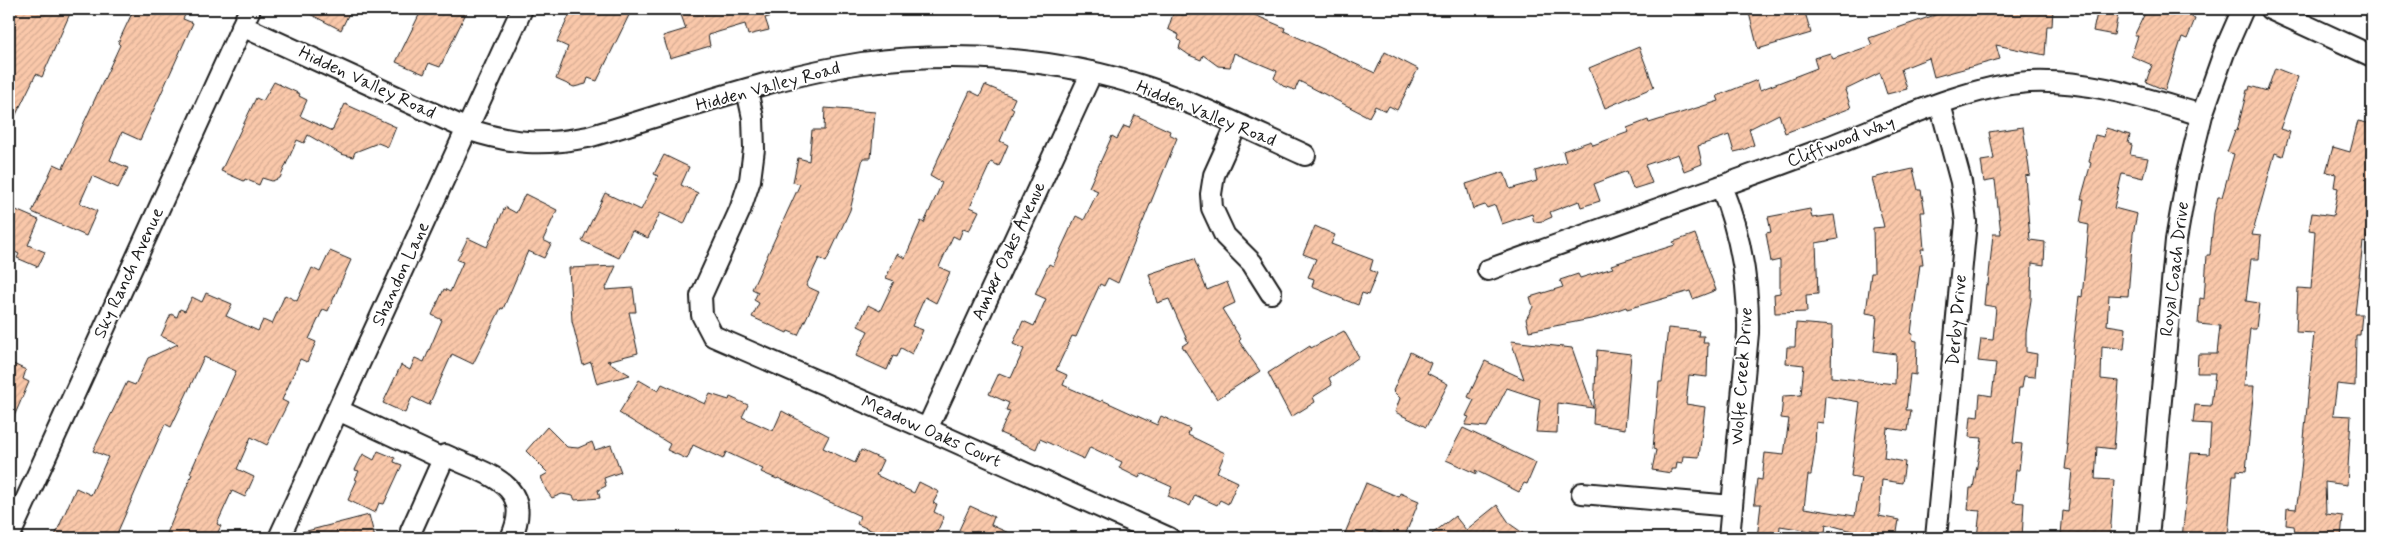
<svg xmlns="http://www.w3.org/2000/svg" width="2381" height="547" font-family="Mynerve,sans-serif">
<defs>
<pattern id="building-hatch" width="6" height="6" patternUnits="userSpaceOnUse" patternTransform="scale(1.25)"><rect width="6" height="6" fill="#fac8aa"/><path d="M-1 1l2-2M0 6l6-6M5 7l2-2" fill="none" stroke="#d6ab92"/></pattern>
</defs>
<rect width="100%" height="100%" fill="#fff"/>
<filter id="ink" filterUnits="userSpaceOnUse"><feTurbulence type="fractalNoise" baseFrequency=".02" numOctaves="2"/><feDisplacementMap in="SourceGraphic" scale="10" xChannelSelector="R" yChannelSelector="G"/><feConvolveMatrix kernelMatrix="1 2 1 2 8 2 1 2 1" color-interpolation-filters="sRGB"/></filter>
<g filter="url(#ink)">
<path fill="url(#building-hatch)" stroke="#1c1c1c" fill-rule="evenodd" d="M9,9H72L42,77L36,74L9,129Z
M134,9H177L186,13L183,19L193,23L140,140L122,132L110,160L128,168L118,188L92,176L80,203L97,211L86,236L32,212L54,164L63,168L120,45L118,43Z
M300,9H351L341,30Z
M422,9H468L440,67L429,63L424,74L396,62Z
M572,9H632L597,81L588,78L586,84L574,87L556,79L568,47L557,42Z
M679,9H783V13L765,18L769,30L748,35L745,24L708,35L710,46L670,58L663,36L686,29Z
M1203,9H1241L1285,28L1284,31L1375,73L1385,52L1418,69L1397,110L1389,106L1386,111L1375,106L1369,117L1299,81L1295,90L1283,86L1274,78L1277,71L1234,53L1230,67L1218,66L1203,55L1201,60L1189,55L1179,48L1181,42L1178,39L1179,35L1168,29L1174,11L1182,15Z
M1748,9H1804L1811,33L1758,49Z
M1952,9H2053L2052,26H2047L2045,55L1996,45L2000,59L1934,77L1929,58L1901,69L1907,89L1887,94L1880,73L1845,90L1851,108L1785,133L1779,114L1749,129L1754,145L1743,150L1734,152L1729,135L1698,146L1702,164L1684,171L1678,154L1645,165L1652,183L1633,189L1627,171L1594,184L1600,201L1581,207L1579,201L1550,212L1552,217L1543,221L1534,222L1532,214L1502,224L1495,205L1487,208L1485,205L1473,209L1466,184L1504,172L1510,189L1537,181L1535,171L1566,162L1563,151L1591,141L1593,145L1629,132L1627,128L1648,120L1649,123L1719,101L1717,96L1757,80L1760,90L1817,68L1814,58L1830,53L1833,59L1872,45L1869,38Z
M2098,9H2119L2114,35L2093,31Z
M2147,9H2178L2195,19L2187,39L2182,37L2165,90L2146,82L2152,65L2131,56L2138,36H2134Z
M1639,47L1654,87L1605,108L1589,68Z
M2275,68L2298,77L2280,129L2290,132L2283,156L2275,153L2252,235L2261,236L2259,259H2251L2246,301L2259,303L2256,329H2250L2244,386H2254L2246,471L2237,470V475H2233L2228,538H2182L2191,453L2209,454L2211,424L2193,423L2195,405L2211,406L2215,373H2197L2198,354H2217L2220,326L2198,324L2200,298L2204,299L2207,255H2210L2214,213L2218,197H2222L2234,154L2227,152L2235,130L2237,131L2247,90H2249L2250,86L2267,91Z
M274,82L300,94L299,96L307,100L300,116L332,131L345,104L396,127L388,147L378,143L355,152L353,157L341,154L308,135L304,143L297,140L280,178L272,181L262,178L259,185L245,179L244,181L221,171L256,98L263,101Z
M985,85L1015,98L1011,107L1014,109L1000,141L1008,145L999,166L991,162L970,207L979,211L969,231L963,229L959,239L953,236L939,267L950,272L936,303L925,297L912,326L923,330L912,354L901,348L897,357L893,356L887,370L856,356L868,331L858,326L868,305L880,311L894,281L886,278L897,254L905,258L921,221L924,223L942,183L930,176L953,127L970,91L980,96Z
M825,108L875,112L871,158H863L850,210L826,262L819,258L806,286L819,292L798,335L788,331L787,333L752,317L759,303L754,300L758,292L752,289L800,184L793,182L798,158L809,161L812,130H824Z
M1135,115L1170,131L1169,134L1177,138L1118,283L1108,278L1104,286L1100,284L1076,337L1072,336L1056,370L1067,375L1063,385L1101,402L1102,400L1157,425L1161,416L1190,429L1188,435L1225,453L1217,472L1238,482L1228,504L1220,500L1217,505L1195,495L1190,506L1168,496L1172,487L1141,473L1139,478L1119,468L1122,462L1090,447L1084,459L1040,439L1036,449L1000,433L1010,411L1006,410L1009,403L989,394L999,373L1011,378L1024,349L1013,344L1023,321L1034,326L1046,299L1035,294L1049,264L1053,266L1076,216L1084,220L1098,191L1089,187L1112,136L1117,139L1124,126L1129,128Z
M2358,121L2372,124V217L2366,243L2363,242L2355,314H2362L2360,335H2356L2355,386L2337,384L2333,415L2351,416L2347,485L2325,482L2326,514L2343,516L2341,538H2296L2294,526L2286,525L2287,508L2296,509L2299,492L2314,333L2296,332L2298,288L2311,289L2315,231L2309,230L2312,213L2333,216L2338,188L2334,187L2336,174L2326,172L2333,147L2350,152Z
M2023,127L2030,175L2025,176L2030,240L2045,242L2044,265L2032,263L2031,300L2026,333V352L2037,354L2035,377L2024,376L2022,388H2019L2013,443L2022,444L2019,470H2016L2013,502L2024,503L2022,538H1977L1980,511L1968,510L1970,488H1973L1982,438L1969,437L1971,416L1978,417L1980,394L1992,396L1996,363L1978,361L1981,339L1993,340L1996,307L1984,305L1986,284L1988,285L1993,234H2001L1995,180L1984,182L1981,161L1994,159L1989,132Z
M2106,128L2130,135L2128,143L2132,145L2130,155L2148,158L2143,178L2122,173L2114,208L2137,214L2133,234L2128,296L2109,295L2107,325L2126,328L2124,349L2102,346L2101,379L2119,381L2114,449L2097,447L2095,479L2114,480L2110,538H2082V535H2061L2063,511L2068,512L2072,470L2065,469L2068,445L2066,444L2073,350L2079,296L2082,297L2089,225L2080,223L2084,199H2081L2091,163L2089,162L2095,135L2104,137Z
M664,155L689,167L681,185L698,193L684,224L660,213L648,238L632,231L619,258L582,241L605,193L641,210L658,176L654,174Z
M1913,169L1918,190H1921L1925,212H1921L1924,249H1921L1923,264H1920L1911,333L1913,334L1912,340L1917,341L1916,375L1910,374L1906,410H1911L1908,431L1887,428L1884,458L1905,462L1902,483L1882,480L1879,516L1899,520L1896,538L1863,534L1826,524L1825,533L1780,526L1779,538H1757L1761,504H1754L1757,479L1762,480L1765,453L1784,455L1789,419L1781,418L1783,396L1801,395L1804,365L1786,363L1787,347H1795L1796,323L1832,326L1831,377L1895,384L1896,354L1874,351L1877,315L1866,313L1871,273H1874L1873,228L1884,227L1872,178ZM1825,396L1860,402L1851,476L1861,478L1855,516L1804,508L1808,475H1811L1815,449L1816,422L1823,423Z
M525,194L557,210L543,240L551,244L544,258L528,251L503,309L501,308L473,364L452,354L429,405L412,397L405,413L383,403L401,365L410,370L415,358L424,362L442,320L432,315L444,289L450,292L463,262L457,260L468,238L487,247L505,207L516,213Z
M9,207L39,220L28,245L45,252L38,267L17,258L19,254L9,249Z
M1810,209L1812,218L1834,215L1838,239L1816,243L1818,294L1806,295L1807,312L1775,313L1774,294L1780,293V260L1771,262L1766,233L1771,232L1768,217Z
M1315,226L1335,235L1331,244L1373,260L1370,270L1377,273L1368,295L1362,293L1358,305L1312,287L1314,279L1308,277L1316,259L1303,254Z
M1695,234L1716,290L1693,299L1690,291L1627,309L1626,307L1596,318L1529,331L1526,319L1533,307L1530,297L1563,287L1560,280L1578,274L1580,278L1613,268L1611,265L1675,245L1673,242Z
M330,251L351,260L328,311L323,309L309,339L316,342L307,362L300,359L282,400L288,403L267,445L251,437L237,469L254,477L245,497L232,491L217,524L221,526L215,538H165L192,474L190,473L236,371L204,357L171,427L165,424L115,538H54L76,488L91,495L108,457L93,451L127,382L135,385L148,358L178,344L161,336L171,314L177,317L180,309L185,311L192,297L202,302L206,293L232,304L226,316L258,331L263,320L272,324L285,295L297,301L312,268L320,272Z
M1194,259L1207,290L1227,282L1235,303L1222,309L1241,339L1239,341L1260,371L1217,399L1182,346L1188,342L1169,299L1157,303L1149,274Z
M616,266L605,290L633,288L636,312H629L638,353L607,361L630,375L597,384L591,362L583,365L572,321L569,268Z
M1668,328L1699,331L1698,336H1704L1703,343H1708L1707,377L1689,375L1686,404L1705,407L1699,457L1683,456L1682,463L1677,462L1676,469H1671V473L1652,470L1656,450L1653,449L1659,382H1662Z
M1344,331L1359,357L1329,378L1332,385L1313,397L1315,402L1291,417L1268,373L1310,346L1311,348Z
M1511,341L1572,348L1593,408L1558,403L1557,433L1536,432L1540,399L1507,388L1487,427L1465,425L1469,417L1466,416L1474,400L1468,397L1485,361L1524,379Z
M1597,350L1631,354L1625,429L1593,424Z
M1410,352L1431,363L1427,373L1448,384L1426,427L1395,412L1400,398L1393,391Z
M9,362L26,370L23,379L29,382L9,428Z
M639,380L658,391L662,384L705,404L710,394L729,400L730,397L748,405L742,417L773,431L782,411L829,436L823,448L855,463L861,450L883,460L876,475L914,493L919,482L939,492L933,503L937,504L934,512L944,517L934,538H889L857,524L860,516L778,478L777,479L761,472L763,469L726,452L723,459L693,445L687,459L667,450L670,444L619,413Z
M547,427L567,447L578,448L592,442L595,450L611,445L621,472L604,478L606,486L598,490L600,498L575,500L573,496L562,494L552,498L546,490L541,477L548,473L526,451Z
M1463,428L1536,463L1527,484L1524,483L1519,492L1475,470L1477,474L1446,460Z
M378,451L395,458L394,462L402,465L384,504L379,503L375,513L348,500L357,480L355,479L359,471L355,470L363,454L374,460Z
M1366,483L1399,497L1400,493L1419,501L1404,538H1394L1373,530L1370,538H1343Z
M1497,505L1510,524L1530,538H1427L1455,516L1466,530Z
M970,506L994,517L991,525L1020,538H967L969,534L959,530Z
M369,515L375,538H300L299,533Z"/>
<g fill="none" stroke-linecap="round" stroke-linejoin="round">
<defs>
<path id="street" d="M2270,9L2372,56
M242,26L467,129C512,144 542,146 588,137C677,111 771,77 862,63C957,50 1058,58 1149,88C1203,106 1254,132 1305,155
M747,90L753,118L754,149L750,180L740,210L701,296L702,315L713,336L927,429L1169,538
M1237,124L1214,175L1211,194L1212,208L1225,236L1252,263L1271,293
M1721,186C1740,233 1749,283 1748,333L1729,538
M1488,270C1600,229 1713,190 1825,148C1884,126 1967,86 2029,82C2089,79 2146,99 2202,115
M338,410L443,459
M927,429L1092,72
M1582,493L1732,506
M9,537L250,9
M279,538L522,9
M410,538L411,531L445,455C485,474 536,483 511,538
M1936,538L1966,222L1961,182L1940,104
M2148,538L2176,240L2188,172L2202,115L2225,50L2243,9"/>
</defs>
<use href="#street" stroke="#1c1c1c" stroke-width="24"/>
<use href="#street" stroke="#fff" stroke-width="20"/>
</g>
</g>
<g text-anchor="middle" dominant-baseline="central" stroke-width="4" stroke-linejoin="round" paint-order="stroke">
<g font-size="18" fill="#1c1c1c" stroke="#fff">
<text transform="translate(367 83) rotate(25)">Hidden Valley Road</text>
<text transform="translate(768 87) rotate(-15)">Hidden Valley Road</text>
<text transform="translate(1206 114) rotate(22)">Hidden Valley Road</text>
<text transform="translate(1841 142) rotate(-21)">Cliffwood Way</text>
<text transform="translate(1009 251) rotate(-65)">Amber Oaks Avenue</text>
<text transform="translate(2175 269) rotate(-83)">Royal Coach Drive</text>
<text transform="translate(129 273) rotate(-65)">Sky Ranch Avenue</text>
<text transform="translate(401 274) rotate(-65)">Shandon Lane</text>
<text transform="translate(1957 320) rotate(-85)">Derby Drive</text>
<text transform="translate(1742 376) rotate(-86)">Wolfe Creek Drive</text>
<text transform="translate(931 432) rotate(24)">Meadow Oaks Court</text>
</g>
</g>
<rect width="2381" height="547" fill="none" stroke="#fff" stroke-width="30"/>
<rect x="15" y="15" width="2351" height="517" fill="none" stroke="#1c1c1c" stroke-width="2" filter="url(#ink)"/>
</svg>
